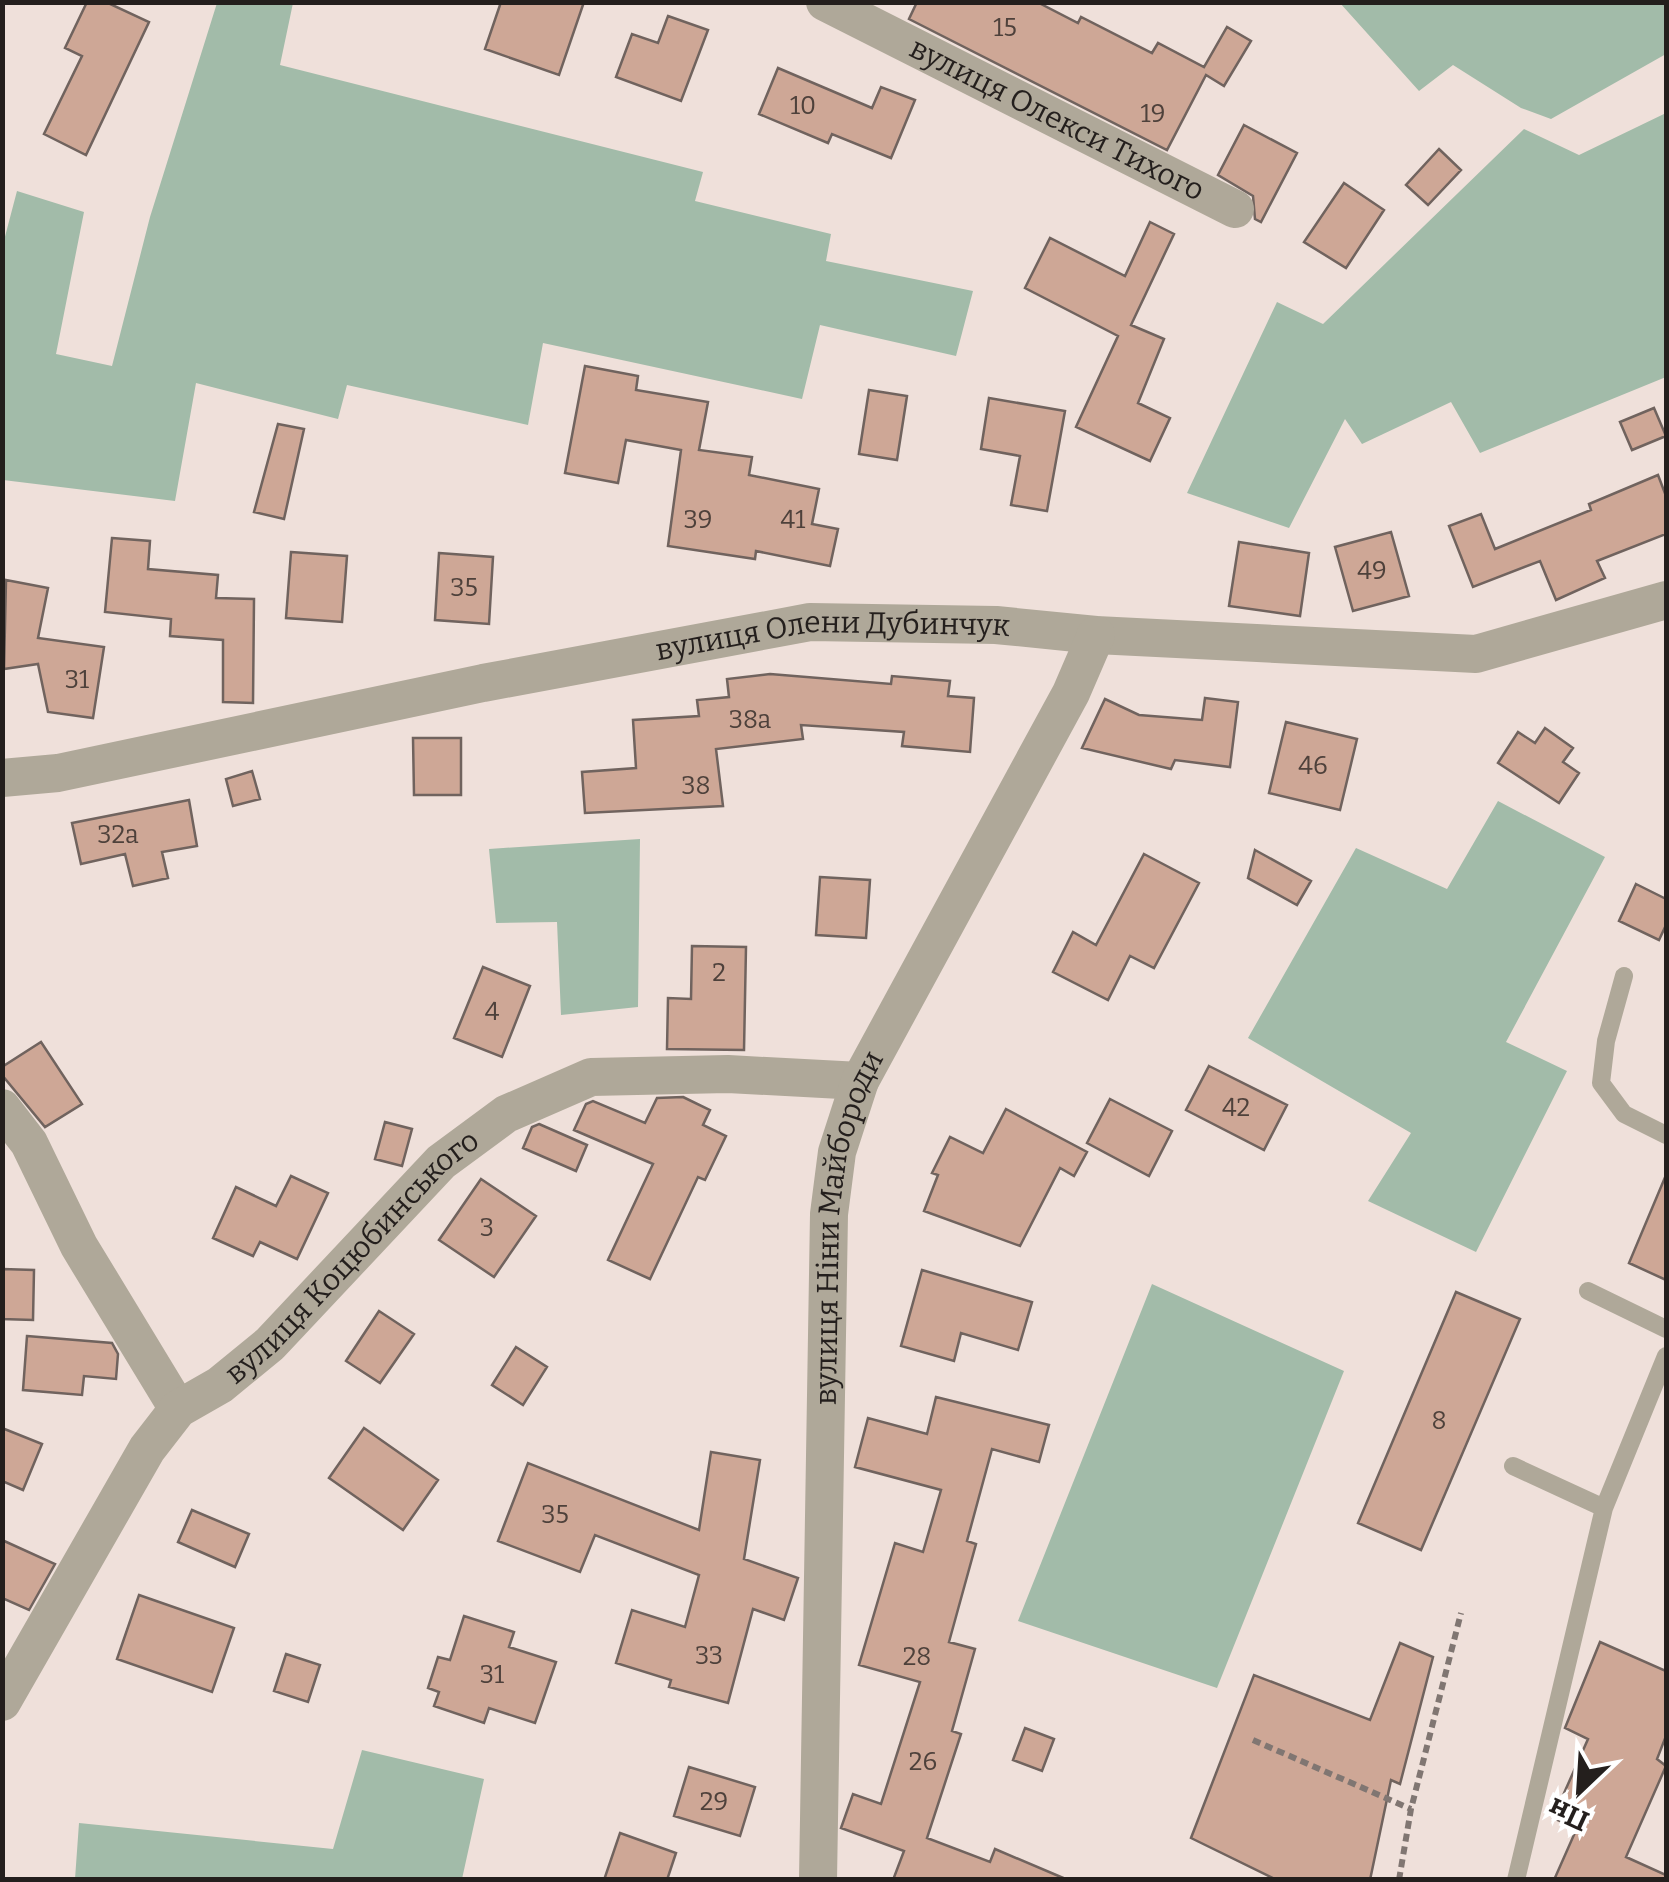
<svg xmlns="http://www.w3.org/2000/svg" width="1669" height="1882" font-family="Bitter,serif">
<rect width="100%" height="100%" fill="#efe0da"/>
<path fill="#a2bba9" d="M217,3H293L280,65L703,172L695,201L831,234L826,261L973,291L956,356L820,325L802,399L543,343L528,425L347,385L338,419L196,383L175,501L3,480L2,248L17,191L84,212L56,354L112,366L150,217Z
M1340,3H1666V54L1551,119L1521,108L1453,65L1419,91Z
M1666,113V377L1480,453L1451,402L1362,444L1345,419L1289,528L1187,493L1277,302L1323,324L1524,129L1579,155Z
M1498,801L1605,857L1506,1042L1567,1071L1476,1252L1368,1201L1411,1133L1248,1038L1356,848L1447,889Z
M640,839L638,1007L561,1015L557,922L496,923L489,849Z
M1152,1284L1344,1371L1217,1688L1018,1621Z
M362,1750L484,1779L462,1879H75L79,1823L333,1849Z"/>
<path fill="#cea796" stroke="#70635e" stroke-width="2.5" d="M87,2H106L149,22L86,155L44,134L82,56L65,48Z
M501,2H584L559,75L485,49Z
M917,2H1037L1078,23L1081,17L1152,53L1158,43L1204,67L1227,27L1251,41L1224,86L1206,75L1167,150L909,19Z
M668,16L708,30L681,101L616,77L632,34L658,43Z
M778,68L872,108L881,87L915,100L891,158L832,134L828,143L759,114Z
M1244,125L1297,153L1261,222L1255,219L1253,196L1218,175Z
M1439,149L1461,170L1428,205L1406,185Z
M1344,183L1384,210L1346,268L1304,242Z
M1150,222L1174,234L1131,325L1164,339L1138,403L1170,418L1150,461L1076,427L1118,336L1025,288L1050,238L1125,276Z
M585,366L638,376L636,390L708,402L699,450L752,457L749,475L819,489L812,524L838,529L830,566L756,551L755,559L668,546L681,450L626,440L618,483L565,473Z
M869,390L907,396L897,460L859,454Z
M989,398L1065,411L1047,511L1011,505L1020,456L981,449Z
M1654,408L1666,436L1632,450L1620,422Z
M278,424L304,429L284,519L254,512Z
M1658,475L1666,496V534L1597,561L1605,578L1556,600L1540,561L1473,587L1449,526L1481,514L1495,549L1591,510L1589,504Z
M1391,532L1409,596L1353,611L1335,547Z
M112,538L150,541L148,569L218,575L216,598L254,599L253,703L223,702V640L170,636L171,619L105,612Z
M1239,542L1309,553L1300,616L1229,606Z
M291,552L347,556L342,622L286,618Z
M439,553L493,557L489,624L435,620Z
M6,580L48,588L38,638L104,647L93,718L48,712L38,664L4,669Z
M770,674L891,684L892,676L950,681L948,696L974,698L970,752L902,746L904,732L801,725L803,739L716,749L723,806L585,813L582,772L636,768L633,720L699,716L697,700L729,697L727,679Z
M1205,698L1238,702L1230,767L1175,760L1171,769L1082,748L1105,699L1139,715L1202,720Z
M1286,722L1357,739L1340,810L1269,793Z
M1545,728L1573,748L1563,762L1579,773L1559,803L1498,763L1518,732L1535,743Z
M413,738H461V795H414Z
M252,771L260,799L233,806L226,779Z
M189,800L197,846L162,852L168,878L133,886L125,854L81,864L72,823Z
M1255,850L1311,881L1297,905L1248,878Z
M1144,854L1199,883L1154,968L1130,956L1108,1000L1053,972L1073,932L1096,945Z
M820,877L870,880L866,938L816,935Z
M1636,884L1666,899V925L1659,940L1619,921Z
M692,946L746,947L744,1050L667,1049L668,998L691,999Z
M483,967L530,986L502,1057L454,1038Z
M41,1042L82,1104L45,1127L2,1075V1067Z
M1209,1066L1287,1105L1264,1150L1186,1110Z
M683,1097L710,1110L703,1125L726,1136L705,1180L698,1177L650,1279L608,1260L653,1164L574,1130L586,1104L593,1101L645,1123L657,1098Z
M1110,1099L1172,1131L1149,1176L1087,1143Z
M1006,1109L1087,1152L1074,1176L1060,1168L1020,1246L924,1211L938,1175L932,1173L950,1137L983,1153Z
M385,1122L412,1129L402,1166L375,1159Z
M539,1124L587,1145L576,1171L523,1148L532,1127Z
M1666,1175V1280L1629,1263Z
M291,1176L328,1193L297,1259L260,1242L253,1256L213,1238L236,1187L276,1206Z
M481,1179L536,1216L494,1277L439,1240Z
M2,1269L34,1270L33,1320L2,1319Z
M922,1270L1032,1302L1018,1350L961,1333L954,1361L901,1346Z
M1456,1292L1520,1319L1421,1550L1358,1523Z
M379,1311L414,1334L380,1383L346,1361Z
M27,1336L112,1343L118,1354L116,1379L84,1376L82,1395L23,1390Z
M516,1347L547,1367L523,1405L492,1385Z
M936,1397L1049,1425L1039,1462L992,1449L967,1541L976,1544L949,1642L975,1649L952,1731L961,1734L927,1838L990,1862L995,1849L1068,1880H893L904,1851L841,1828L853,1794L881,1804L920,1682L859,1665L895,1543L923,1552L941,1490L855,1467L868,1418L927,1434Z
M2,1428L42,1444L23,1490L2,1481Z
M364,1428L438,1480L403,1530L329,1478Z
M711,1452L760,1460L744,1559L798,1578L784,1620L753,1609L728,1703L669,1687L671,1680L616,1663L632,1610L685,1627L699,1575L595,1535L580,1572L498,1541L528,1463L699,1530Z
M192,1510L249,1534L235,1567L178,1542Z
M2,1540L55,1564L29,1610L2,1598Z
M139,1595L234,1628L212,1692L117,1659Z
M464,1616L514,1632L509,1647L556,1662L535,1723L489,1708L484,1723L434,1706L439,1692L428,1688L438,1657L450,1660Z
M1600,1642L1666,1671V1736L1657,1759L1666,1766L1626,1857L1666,1875V1880H1554L1577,1828L1553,1818L1588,1739L1565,1728Z
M1400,1643L1433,1657L1400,1784L1391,1780L1370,1880H1277L1191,1838L1254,1675L1370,1720Z
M286,1654L320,1665L308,1702L274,1691Z
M1025,1728L1054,1739L1042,1771L1013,1760Z
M689,1767L755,1787L740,1836L674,1816Z
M620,1833L676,1853L667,1880H604Z"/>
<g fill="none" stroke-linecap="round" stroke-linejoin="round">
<path stroke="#807672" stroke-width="6" stroke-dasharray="8 5" stroke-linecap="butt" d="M1253,1740L1411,1809
M1399,1880L1411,1809L1461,1613"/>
<path stroke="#afa899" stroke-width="18" d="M1624,976L1606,1041L1601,1083L1624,1114L1666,1135
M1588,1291L1666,1329
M1513,1466L1604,1508L1516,1880
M1604,1508L1666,1356"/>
<g stroke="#afa899" stroke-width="38">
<path id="s1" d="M825,2L1235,209"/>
<path id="s2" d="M2,778L58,773L483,683L810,622L996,625L1096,635L1476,654L1666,600"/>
<path d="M2,1108L29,1143L79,1246L178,1409"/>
<path id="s3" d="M2,1702L147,1449L178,1409L220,1385L270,1344L441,1162L506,1114L591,1077L728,1074L860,1081"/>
<path id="s4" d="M818,1880L829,1214L837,1152L860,1081L1071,693L1096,635"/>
</g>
</g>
<g text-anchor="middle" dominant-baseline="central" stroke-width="8" stroke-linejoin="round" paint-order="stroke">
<g font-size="25" fill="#4e413b">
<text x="1005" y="28">15</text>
<text x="803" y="106">10</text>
<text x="1153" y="114">19</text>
<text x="698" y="520">39</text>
<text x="793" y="520">41</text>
<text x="1372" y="571">49</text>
<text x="464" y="588">35</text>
<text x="77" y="680">31</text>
<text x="750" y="720">38а</text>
<text x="1313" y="766">46</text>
<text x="696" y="786">38</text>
<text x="118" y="835">32а</text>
<text x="719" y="973">2</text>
<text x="492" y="1012">4</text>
<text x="1236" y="1108">42</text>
<text x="487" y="1228">3</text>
<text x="1439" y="1421">8</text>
<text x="555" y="1515">35</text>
<text x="709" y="1656">33</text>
<text x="917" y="1657">28</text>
<text x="492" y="1675">31</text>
<text x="923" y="1762">26</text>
<text x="714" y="1802">29</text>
</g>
<g font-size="30" fill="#241f1d" stroke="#fff">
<text stroke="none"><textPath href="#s1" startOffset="260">вулиця Олекси Тихого</textPath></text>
<text stroke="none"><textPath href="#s2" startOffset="845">вулиця Олени Дубинчук</textPath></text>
<text stroke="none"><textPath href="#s4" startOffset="655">вулиця Ніни Майбороди</textPath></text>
<text stroke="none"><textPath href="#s3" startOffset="575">вулиця Коцюбинського</textPath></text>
</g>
</g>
<rect width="1669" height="1882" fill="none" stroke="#241f1d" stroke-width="10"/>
<g transform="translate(1579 1792) rotate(205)" stroke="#ffffff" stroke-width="8" paint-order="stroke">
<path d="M0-8L18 38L0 25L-18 38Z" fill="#241f1d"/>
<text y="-15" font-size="28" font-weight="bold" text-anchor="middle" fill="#241f1d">Пн</text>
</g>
</svg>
